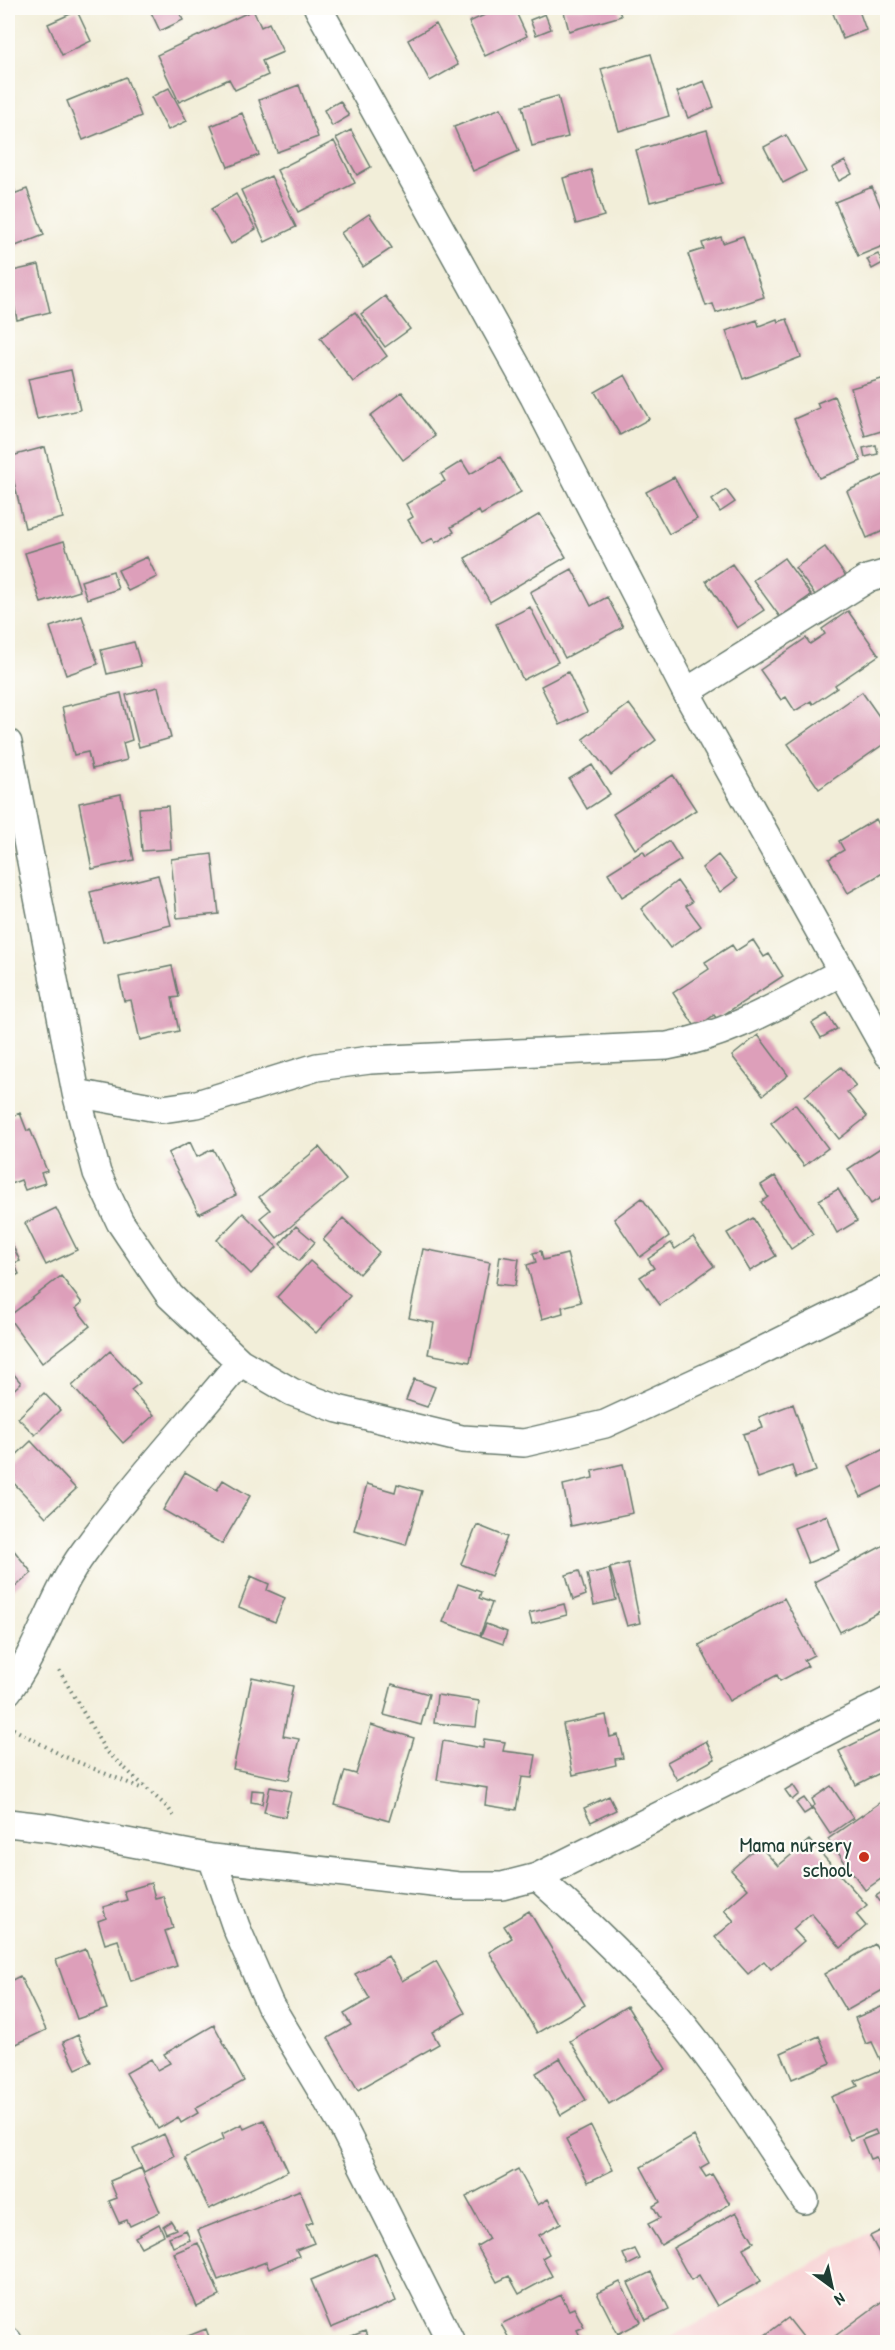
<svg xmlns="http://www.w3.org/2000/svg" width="895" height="2350" font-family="'Patrick Hand',sans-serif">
<rect width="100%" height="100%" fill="#fdfcf7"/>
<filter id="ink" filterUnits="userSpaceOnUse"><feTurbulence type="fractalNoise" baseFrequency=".0167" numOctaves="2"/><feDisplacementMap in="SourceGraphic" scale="12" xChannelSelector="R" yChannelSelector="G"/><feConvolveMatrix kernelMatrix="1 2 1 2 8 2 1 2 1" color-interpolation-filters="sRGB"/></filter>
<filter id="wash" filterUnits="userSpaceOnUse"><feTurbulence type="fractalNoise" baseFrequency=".008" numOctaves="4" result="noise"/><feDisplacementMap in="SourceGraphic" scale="24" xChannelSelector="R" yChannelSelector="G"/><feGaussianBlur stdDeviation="1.35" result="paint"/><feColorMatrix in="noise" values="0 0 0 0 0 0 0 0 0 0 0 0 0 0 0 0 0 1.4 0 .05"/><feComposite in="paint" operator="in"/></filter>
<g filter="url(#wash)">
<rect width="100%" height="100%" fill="#f2eed9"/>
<path fill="#f7cfd2" d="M887,2224V2342H662Z"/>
<g id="blocks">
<path fill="#dd9fba" d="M149,8H177L183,20L160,31Z
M500,8H514L527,36L485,56L469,22Z
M563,8H618L621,16L569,31Z
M831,8H858L866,30L843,39Z
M253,10L261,27L269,23L283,52L262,61L268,75L235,90L229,79L179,102L157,55Z
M77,11L91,41L62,55L48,24Z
M545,14L551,29L536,35L530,20Z
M436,24L458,65L430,81L408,40Z
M651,54L669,116L619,131L601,69Z
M126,77L141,116L83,140L67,101Z
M704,81L714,107L688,118L677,92Z
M299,85L318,137L277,152L259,100Z
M169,88L187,121L168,130L151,97Z
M558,96L568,137L532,146L522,106Z
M340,101L349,116L332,126L324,110Z
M501,108L519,151L473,171L454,127Z
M242,113L259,155L228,167L211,126Z
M351,130L371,167L357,175L336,138Z
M707,130L722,183L650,202L636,150Z
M786,135L806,171L783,183L764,147Z
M334,141L355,183L298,212L277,170Z
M845,161L852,174L839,181L832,168Z
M591,170L604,216L576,224L563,178Z
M8,174L15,191L8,194Z
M271,176L296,227L265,242L241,190Z
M872,187L888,224V244L858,256L835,202Z
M27,189L44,235L8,249V196Z
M236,194L256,229L231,244L211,209Z
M369,214L392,248L363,267L341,233Z
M743,236L764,297L716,313L713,304L706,306L688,254L704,249L702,243L721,237L723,243Z
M878,254L883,263L872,269L867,259Z
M39,265L50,312L17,320L8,272Z
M385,296L410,329L385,347L361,314Z
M355,312L387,356L353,382L320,338Z
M777,319L778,322L787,319L801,357L743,379L726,331L757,320L759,326Z
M71,370L80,410L37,419L28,379Z
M625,375L649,419L620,435L595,392Z
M885,378L888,429L865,436L851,388Z
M402,392L435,436L403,460L370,416Z
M834,396L861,461L819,478L794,419L819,408L817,403Z
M876,445L878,454L865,457L863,448Z
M45,447L63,518L25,528L8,457Z
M500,457L521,492L481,515L479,511L451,527L454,532L435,543L433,538L422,544L408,520L413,517L406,504L445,481L441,474L462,461L470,474Z
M888,473V529L867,538L847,491Z
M674,477L697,519L669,534L646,492Z
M726,490L735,502L720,512L712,500Z
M540,514L566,557L490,602L465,558Z
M64,541L80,591L41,603L25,553Z
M825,547L847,578L818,599L795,568Z
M147,557L157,577L128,591L118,570Z
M784,558L811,595L780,617L753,580Z
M732,564L764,610L737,628L706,581Z
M572,569L591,606L607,597L623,627L565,658L530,592Z
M113,571L118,589L87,599L81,581Z
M530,607L558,662L523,680L496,624Z
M848,611L879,655L835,685L837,688L813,704L811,701L795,711L786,697L781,700L760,670L806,638L810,644L825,634L822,629Z
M82,616L98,664L66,675L50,627Z
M134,642L141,666L107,674L101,650Z
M568,672L587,712L560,725L541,686Z
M158,687L171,738L139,747L126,695Z
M862,692L888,729V741L819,789L788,744Z
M121,693L132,740L123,743L127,760L92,769L88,752L74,755L62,707Z
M629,704L656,740L611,775L583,739Z
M592,765L610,794L587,809L569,779Z
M673,775L696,810L635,849L613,814Z
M121,794L134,860L92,869L79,803Z
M168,806L171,849L142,851L139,808Z
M876,819L881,828L888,824V870L848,893L829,859L844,850L839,841Z
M669,841L681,860L622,897L608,873L643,851L646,856Z
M212,854L219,914L177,918L171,859Z
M718,855L737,879L720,892L702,868Z
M158,875L171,925L103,942L90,892Z
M677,881L692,902L686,906L701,926L670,948L641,909Z
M753,940L764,957L769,954L783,976L717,1019L714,1015L696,1028L673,993L709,969L705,962L732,945L736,951Z
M172,966L179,997L172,998L179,1031L140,1040L131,1000L124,1001L119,977Z
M827,1014L837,1029L821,1038L812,1023Z
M758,1035L788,1075L763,1095L732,1056Z
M841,1067L856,1086L847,1092L867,1117L839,1139L805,1096Z
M795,1104L828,1148L804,1166L771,1123Z
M20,1113L27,1131L30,1129L47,1171L41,1173L45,1183L25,1190L21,1180L8,1185V1118Z
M190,1142L197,1157L213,1149L236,1195L199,1214L168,1153Z
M888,1143V1193L871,1204L848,1169Z
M319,1147L346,1180L277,1238L260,1218L270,1210L259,1197Z
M775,1176L813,1234L791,1249L761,1202L768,1197L761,1185Z
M838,1189L857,1221L837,1233L819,1200Z
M642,1198L669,1236L640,1257L614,1219Z
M56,1208L77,1250L46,1265L25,1223Z
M243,1213L277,1247L251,1274L217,1240Z
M343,1218L379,1252L359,1274L323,1240Z
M753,1218L776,1256L750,1271L727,1233Z
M296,1226L315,1242L299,1261L280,1244Z
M693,1237L714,1266L660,1305L640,1277L654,1268L648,1259L671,1243L675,1249Z
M11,1242L20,1261L14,1263L19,1274L8,1280V1245Z
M423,1249L490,1262L470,1362L428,1354L434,1323L409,1318Z
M541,1251L543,1260L567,1254L581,1302L562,1307L563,1313L542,1319L527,1265L536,1262L533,1253Z
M500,1256L519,1259L515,1286L496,1284Z
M310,1261L350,1296L316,1333L277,1297Z
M61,1276L82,1303L76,1308L90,1326L42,1363L8,1317Z
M110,1351L140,1383L131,1390L154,1415L123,1443L72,1386Z
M8,1367L21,1383L8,1395Z
M414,1379L435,1387L427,1407L406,1400Z
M44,1393L60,1410L35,1435L18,1418Z
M793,1404L816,1471L796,1478L792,1466L758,1478L743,1434L763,1428L759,1417Z
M31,1441L76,1489L46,1517L8,1477V1463Z
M888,1447V1484L861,1497L847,1467Z
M623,1464L633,1513L571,1526L563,1485L593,1478L592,1471Z
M185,1472L217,1490L223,1480L250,1496L222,1544L163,1510Z
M367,1484L395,1492L397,1484L422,1491L406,1545L354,1530Z
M827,1515L840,1550L808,1563L794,1528Z
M477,1525L507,1537L491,1576L461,1564Z
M8,1543L32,1573L8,1593Z
M888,1543V1607L840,1632L814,1582Z
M628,1563L640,1623L627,1626L610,1568Z
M609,1569L616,1600L594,1605L587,1574Z
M579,1571L586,1595L573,1600L566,1575Z
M251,1576L269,1584L267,1590L285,1598L275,1622L239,1607Z
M458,1584L481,1592L479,1598L492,1603L480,1635L443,1622Z
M784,1598L814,1655L804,1660L808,1666L780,1681L777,1675L729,1701L699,1645Z
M564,1604L567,1615L532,1624L529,1613Z
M486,1624L507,1632L503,1644L481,1636Z
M252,1677L293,1686L283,1736L299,1739L289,1780L233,1769Z
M392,1684L429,1694L421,1725L384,1715Z
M437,1695L479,1701L476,1727L434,1723Z
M606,1715L610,1737L618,1735L623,1758L615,1759L616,1765L573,1775L563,1724Z
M371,1725L414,1738L389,1821L335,1805L345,1771L356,1774Z
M888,1727V1769L856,1785L839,1751Z
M484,1739L505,1742L503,1751L536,1755L532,1778L522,1777L516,1810L485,1805L487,1788L437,1780L443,1741L483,1748Z
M706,1741L715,1759L677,1780L667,1762Z
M793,1785L799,1794L792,1800L785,1790Z
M831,1786L853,1818L830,1834L812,1807L815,1805L812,1799Z
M270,1787L291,1791L285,1817L264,1812Z
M252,1790L264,1791L262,1804L251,1802Z
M609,1796L616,1810L591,1822L584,1808Z
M888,1797V1874L865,1890L828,1839Z
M804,1798L812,1809L804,1814L796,1803Z
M809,1840L867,1905L856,1914L866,1926L841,1948L811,1913L793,1929L804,1941L771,1969L764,1961L748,1974L715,1937L734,1921L724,1910L748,1889L731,1870L759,1845L778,1866Z
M151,1883L155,1898L163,1896L173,1928L165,1931L177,1966L131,1981L118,1940L105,1944L98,1921L106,1918L103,1907L127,1900L124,1891Z
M888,1888V1912L876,1896Z
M529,1911L585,2005L537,2033L489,1952L512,1938L504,1926Z
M875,1944L888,1965V1987L846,2011L824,1974Z
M86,1949L107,2009L77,2019L56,1960Z
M388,1956L402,1981L436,1961L465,2013L432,2032L439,2044L358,2090L328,2038L351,2025L344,2014L370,1999L355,1974Z
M20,1976L46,2030L8,2048V1982Z
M888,2004V2058L881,2061L872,2042L866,2044L855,2018Z
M627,2006L666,2069L609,2104L570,2041Z
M214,2025L244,2081L195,2108L198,2113L181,2123L178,2117L158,2129L126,2073L151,2059L157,2070L170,2063L164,2054Z
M78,2035L91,2062L76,2069L63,2042Z
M819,2036L831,2063L792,2079L781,2053Z
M560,2058L586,2100L561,2115L536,2073Z
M888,2067V2171L883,2173L876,2157L870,2159L862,2140L877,2134L875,2130L850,2140L831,2097L858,2086L855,2081Z
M264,2120L288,2171L209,2209L185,2158L224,2139L222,2134L242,2124L244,2129Z
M591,2126L613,2170L588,2182L566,2139Z
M164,2134L174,2156L144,2172L133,2149Z
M694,2136L709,2163L700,2168L706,2177L712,2174L730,2204L661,2245L648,2224L660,2218L653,2206L660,2202L641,2167Z
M141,2168L160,2212L130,2226L127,2220L119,2223L109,2201L117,2198L110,2181Z
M518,2169L538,2205L548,2199L561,2223L539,2235L549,2254L542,2258L552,2276L519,2294L509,2276L497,2282L477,2246L489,2239L466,2197Z
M300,2190L313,2222L306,2225L314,2243L296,2250L299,2256L269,2269L266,2262L218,2280L198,2230Z
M736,2212L754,2242L743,2248L761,2281L717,2306L699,2275L691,2280L673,2248Z
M171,2221L176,2229L166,2233L163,2226Z
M159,2224L164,2235L141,2247L135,2237Z
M888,2227V2263L885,2264L870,2236Z
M186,2230L190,2240L173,2247L169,2237Z
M198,2243L220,2296L197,2307L174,2253Z
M635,2249L640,2259L628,2265L623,2254Z
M376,2253L396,2301L331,2328L311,2280Z
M651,2272L669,2309L646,2320L628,2283Z
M620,2282L641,2322L618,2334L597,2293Z
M561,2295L569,2310L574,2308L584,2327L577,2330L583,2342H511L501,2324Z
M888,2297V2342H827Z
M788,2318L807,2342H756Z
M206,2329L211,2342H182L180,2339Z
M365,2331L369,2342H336Z"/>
</g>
</g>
<g filter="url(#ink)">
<use href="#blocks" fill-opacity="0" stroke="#697b6e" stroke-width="1.5"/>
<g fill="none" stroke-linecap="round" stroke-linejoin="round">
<defs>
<path id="street" d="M318,8L534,397L686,692L888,1054
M686,692L867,579L888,573
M8,743L76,1093L97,1173L120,1222L170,1296L240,1362L292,1392L338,1409L462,1439L524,1443L605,1424L743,1360L888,1288
M76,1093L162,1109L197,1104L317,1067L370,1060L667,1046C731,1035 785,1001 842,972
M8,1691C40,1649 52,1595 84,1552C132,1486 188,1425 240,1362
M8,1823L52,1828L212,1858L459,1886H502L537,1877L888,1701
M212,1858L236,1927L270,2005L342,2125L451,2342
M537,1877C584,1919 629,1961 670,2009C721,2068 762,2136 805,2200
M8,2341V2342"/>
</defs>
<use href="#street" stroke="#697b6e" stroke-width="30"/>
<path stroke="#697b6e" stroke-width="4" stroke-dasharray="1.5 4.5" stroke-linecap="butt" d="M59,1670L105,1750L169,1809L175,1818
M8,1726L63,1756L143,1789"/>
<use href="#street" stroke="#fff" stroke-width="27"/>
</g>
</g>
<circle fill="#c8321e" stroke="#fdfcf7" stroke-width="2" cx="864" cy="1857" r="6"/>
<g text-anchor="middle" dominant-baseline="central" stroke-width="4.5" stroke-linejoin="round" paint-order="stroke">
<g font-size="22" fill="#1f3d34" stroke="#fdfcf7" text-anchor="end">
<text x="852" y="1844">Mama nursery<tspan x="852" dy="25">school</tspan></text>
</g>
</g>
<rect width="895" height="2350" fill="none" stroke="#fdfcf7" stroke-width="30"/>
<g transform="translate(832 2287) rotate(147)" stroke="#fdfcf7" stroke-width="4.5" paint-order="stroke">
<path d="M0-4.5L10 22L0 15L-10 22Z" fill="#1f3d34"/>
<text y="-9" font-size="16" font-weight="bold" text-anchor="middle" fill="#1f3d34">N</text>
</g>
</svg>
